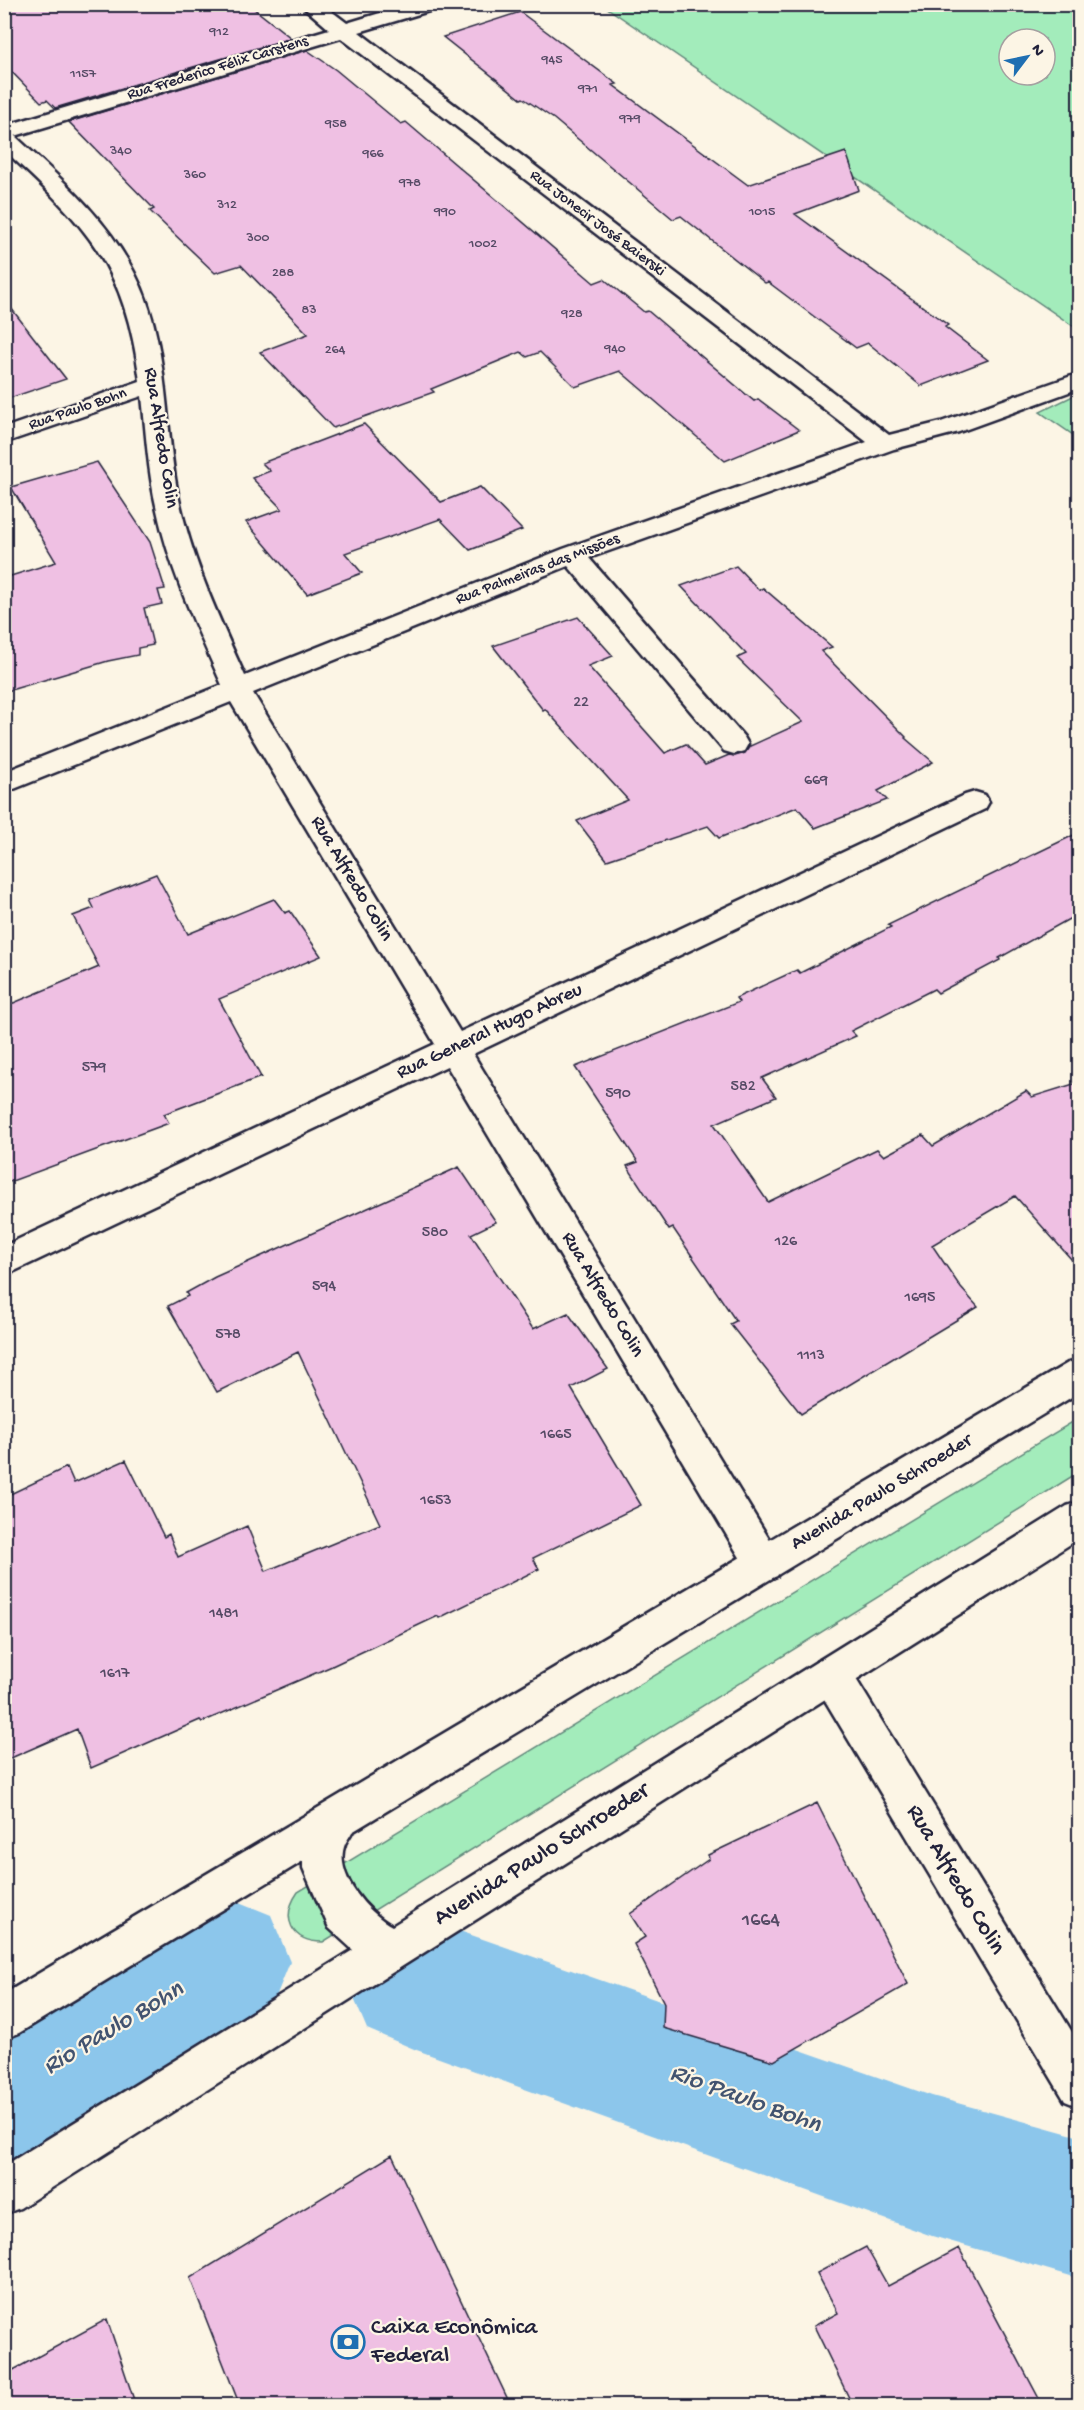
<svg xmlns="http://www.w3.org/2000/svg" width="1084" height="2410" font-family="'Gochi Hand',sans-serif">
<rect width="100%" height="100%" fill="#fcf5e5"/>
<filter id="ink" filterUnits="userSpaceOnUse"><feTurbulence type="fractalNoise" baseFrequency=".0167" numOctaves="2"/><feDisplacementMap in="SourceGraphic" scale="12" xChannelSelector="R" yChannelSelector="G"/><feConvolveMatrix kernelMatrix="1 2 1 2 8 2 1 2 1" color-interpolation-filters="sRGB"/></filter>
<g filter="url(#ink)">
<path fill="#a3ecbb" stroke="#62877b" stroke-width="1.5" fill-rule="evenodd" d="M603,5H1079V330ZM1009,39H1045V75H1009Z
M1079,393V439L1040,412Z
M1079,1418V1472L323,1942C291,1942 280,1918 298,1892Z"/>
<g fill="none" stroke-linecap="round" stroke-linejoin="round">
<path fill="#8cc6eb" fill-rule="evenodd" d="M224,1896L271,1915L290,1962L271,2009L53,2145L4,2164V2018L177,1915Z
M414,1915L932,2096L1080,2137V2279L932,2236L414,2049L367,2029L347,1982L367,1935Z"/>
</g>
<path fill="#efc0e3" stroke="#22223b" stroke-width="1.5" d="M4,4H248L291,38L55,108L47,100L41,102L8,68L4,60Z
M520,12L617,84L613,85L748,185L846,152L859,190L795,214L948,325L945,327L988,360L921,386L868,343L856,348L768,282L765,283L681,216L673,219L554,119L523,98L521,99L443,37Z
M307,50L336,70L401,124L406,122L594,283L604,279L644,312L648,311L754,401L758,399L799,430L725,461L620,371L575,387L540,352L527,357L521,352L431,389L434,392L333,428L260,352L308,334L241,265L215,273L150,211L154,209L69,122Z
M4,299L66,379L4,400Z
M364,424L441,502L480,487L522,530L470,550L440,519L345,553L362,573L307,594L246,522L282,509L252,478L270,471L262,463Z
M97,462L150,542L165,589L158,590L162,604L144,608L153,645L138,648V655L108,661L4,692V578L56,562L11,487Z
M736,566L759,590L763,588L832,647L821,651L906,737L905,738L933,762L878,791L887,800L815,828L797,807L719,838L708,826L607,860L577,821L628,800L545,709L543,710L493,646L578,617L613,656L588,666L665,753L686,744L705,765L729,755L735,756L745,753L750,746L803,722L737,658L746,654L681,586Z
M1080,832V913L999,958L1000,960L938,993L934,989L851,1031L856,1036L762,1078L776,1097L714,1124L768,1202L877,1149L884,1156L923,1135L933,1146L1026,1091L1032,1097L1080,1082V1269L1015,1196L932,1245L961,1288L978,1307L801,1414L730,1324L736,1321L673,1228L669,1230L627,1166L638,1162L575,1067L739,1002L736,998L797,970L800,973L891,927L888,925Z
M156,874L188,934L274,899L285,913L290,911L321,956L219,999L261,1077L164,1114L169,1123L4,1184V1007L99,967L73,916L94,908L90,900Z
M459,1167L496,1222L471,1234L533,1329L568,1313L608,1369L571,1388L641,1505L533,1558L539,1569L439,1618L438,1616L332,1666L202,1722L200,1720L91,1768L77,1729L4,1761V1497L67,1467L74,1483L126,1460L164,1537L169,1534L178,1557L247,1526L266,1571L380,1524L298,1352L217,1392L168,1306L188,1296L186,1293L215,1277Z
M817,1803L908,1984L774,2061L663,2028L664,2003L634,1944L645,1937L630,1914L709,1859L708,1855Z
M392,2155L511,2406H240L190,2278Z
M866,2247L888,2286L959,2248L1043,2406H853L814,2326L838,2313L817,2273Z
M107,2319L136,2406H4V2375Z"/>
<g fill="none" stroke-linecap="round" stroke-linejoin="round">
<defs>
<path id="street" d="M300,4H322L347,23L410,4H441L439,8L359,32L889,435L941,422L1080,373V388L959,432L894,449L589,558L744,737L748,744L744,751L734,754L724,751L568,566L253,693L460,1032L965,795L975,792L985,795L989,802L985,809L473,1054L777,1552L783,1564L777,1576L764,1581L751,1576L447,1066L4,1276V1246L435,1044L231,702L4,793V772L222,685C197,628 170,571 157,510C148,472 146,434 142,396L4,443V428L140,381C125,265 87,226 4,150V126L329,29ZM341,38L867,442L563,549L245,676C217,614 188,552 176,484C164,414 168,336 134,272C106,217 59,177 15,136Z
M831,1656L845,1661L1080,2045V2107L1065,2101L817,1687L812,1674L817,1661Z"/>
<path id="primary" d="M1080,1359V1392L352,1832C350,1836 347,1840 345,1844C333,1874 368,1913 392,1926L1067,1506L1080,1502V1538L20,2208L4,2214V2166L353,1950L329,1928L303,1868V1861L19,2033L4,2039V1994L1068,1363Z"/>
</defs>
<use href="#street" stroke="#22223b" stroke-width="5"/>
<use href="#primary" stroke="#22223b" stroke-width="5"/>
<use href="#street" fill="#fcf5e5" fill-rule="evenodd"/>
<use href="#primary" fill="#fcf5e5" fill-rule="evenodd"/>
</g>
</g>
<defs>
<symbol id="bank-ring" viewBox="-11 -11 22 22"><circle r="9.5" fill="#fcf5e5" stroke="#1f6fb2" stroke-width="1.5"/><path d="M-6-4H6V4H-6ZM0-2.3a2.3 2.3 0 1 0 0 4.6a2.3 2.3 0 1 0 0-4.6Z" fill="#1f6fb2"/></symbol>
</defs>
<g fill-rule="evenodd">
<use href="#bank-ring" x="329" y="2323" width="38" height="38"/>
</g>
<g text-anchor="middle" dominant-baseline="central" stroke-width="4.5" stroke-linejoin="round" paint-order="stroke">
<g font-size="14" fill="#554a65">
<text x="219" y="32">912</text>
<text x="552" y="60">945</text>
<text x="83" y="74">1157</text>
<text x="588" y="89">971</text>
<text x="630" y="119">979</text>
<text x="336" y="124">958</text>
<text x="121" y="151">340</text>
<text x="373" y="154">966</text>
<text x="195" y="175">360</text>
<text x="410" y="183">978</text>
<text x="227" y="205">312</text>
<text x="445" y="212">990</text>
<text x="762" y="212">1015</text>
<text x="258" y="238">300</text>
<text x="483" y="244">1002</text>
<text x="283" y="273">288</text>
<text x="309" y="310">83</text>
<text x="572" y="314">928</text>
<text x="615" y="349">940</text>
<text x="335" y="350">264</text>
</g>
<g font-size="16" fill="#22223b" stroke="#fcf5e5">
<text transform="translate(218 69) rotate(-17)">Rua Frederico Félix Carstens</text>
<text transform="translate(597 224) rotate(37)">Rua Jonecir José Baierski</text>
<text transform="translate(78 410) rotate(-19)">Rua Paulo Bohn</text>
<text transform="translate(538 570) rotate(-21)">Rua Palmeiras das Missões</text>
</g>
<g font-size="16" fill="#554a65">
<text x="581" y="703">22</text>
<text x="816" y="781">669</text>
<text x="94" y="1068">579</text>
<text x="743" y="1087">582</text>
<text x="618" y="1094">590</text>
<text x="435" y="1233">580</text>
<text x="786" y="1242">126</text>
<text x="324" y="1287">594</text>
<text x="920" y="1298">1695</text>
<text x="228" y="1335">578</text>
<text x="811" y="1356">1113</text>
<text x="556" y="1435">1665</text>
<text x="436" y="1501">1653</text>
<text x="224" y="1614">1481</text>
<text x="115" y="1674">1617</text>
</g>
<g font-size="20" fill="#22223b" stroke="#fcf5e5">
<text transform="translate(160 438) rotate(81)">Rua Alfredo Colin</text>
<text transform="translate(351 879) rotate(59)">Rua Alfredo Colin</text>
<text transform="translate(490 1032) rotate(-25)">Rua General Hugo Abreu</text>
<text transform="translate(602 1295) rotate(59)">Rua Alfredo Colin</text>
<text transform="translate(882 1493) rotate(-31)">Avenida Paulo Schroeder</text>
</g>
<g font-size="20" fill="#554a65">
<text x="761" y="1921">1664</text>
</g>
<g font-size="24" fill="#22223b" stroke="#fcf5e5">
<text transform="translate(542 1855) rotate(-32)">Avenida Paulo Schroeder</text>
<text transform="translate(955 1880) rotate(59)">Rua Alfredo Colin</text>
</g>
<g font-size="24" fill="#22223b" stroke="#fcf5e5" text-anchor="start">
<text x="371" y="2328">Caixa Econômica<tspan x="371" dy="28">Federal</tspan></text>
</g>
<g font-size="26" font-style="italic" fill="#425370" stroke="#fcf5e5">
<text transform="translate(114 2029) rotate(-31)">Rio Paulo Bohn</text>
<text transform="translate(745 2100) rotate(20)">Rio Paulo Bohn</text>
</g>
</g>
<rect width="1084" height="2410" fill="none" stroke="#fcf5e5" stroke-width="24"/>
<rect x="12" y="12" width="1060" height="2386" fill="none" stroke="#22223b" stroke-width="2" filter="url(#ink)"/>
<g transform="translate(1027 57) rotate(58)"><circle r="28" fill="#fcf5e5" stroke="#a5a1a1" stroke-width="1.5"/>
<path d="M0-4.5L10 22L0 15L-10 22Z" fill="#1f6fb2"/>
<text y="-9" font-size="16" font-weight="bold" text-anchor="middle" fill="#22223b">N</text>
</g>
</svg>
